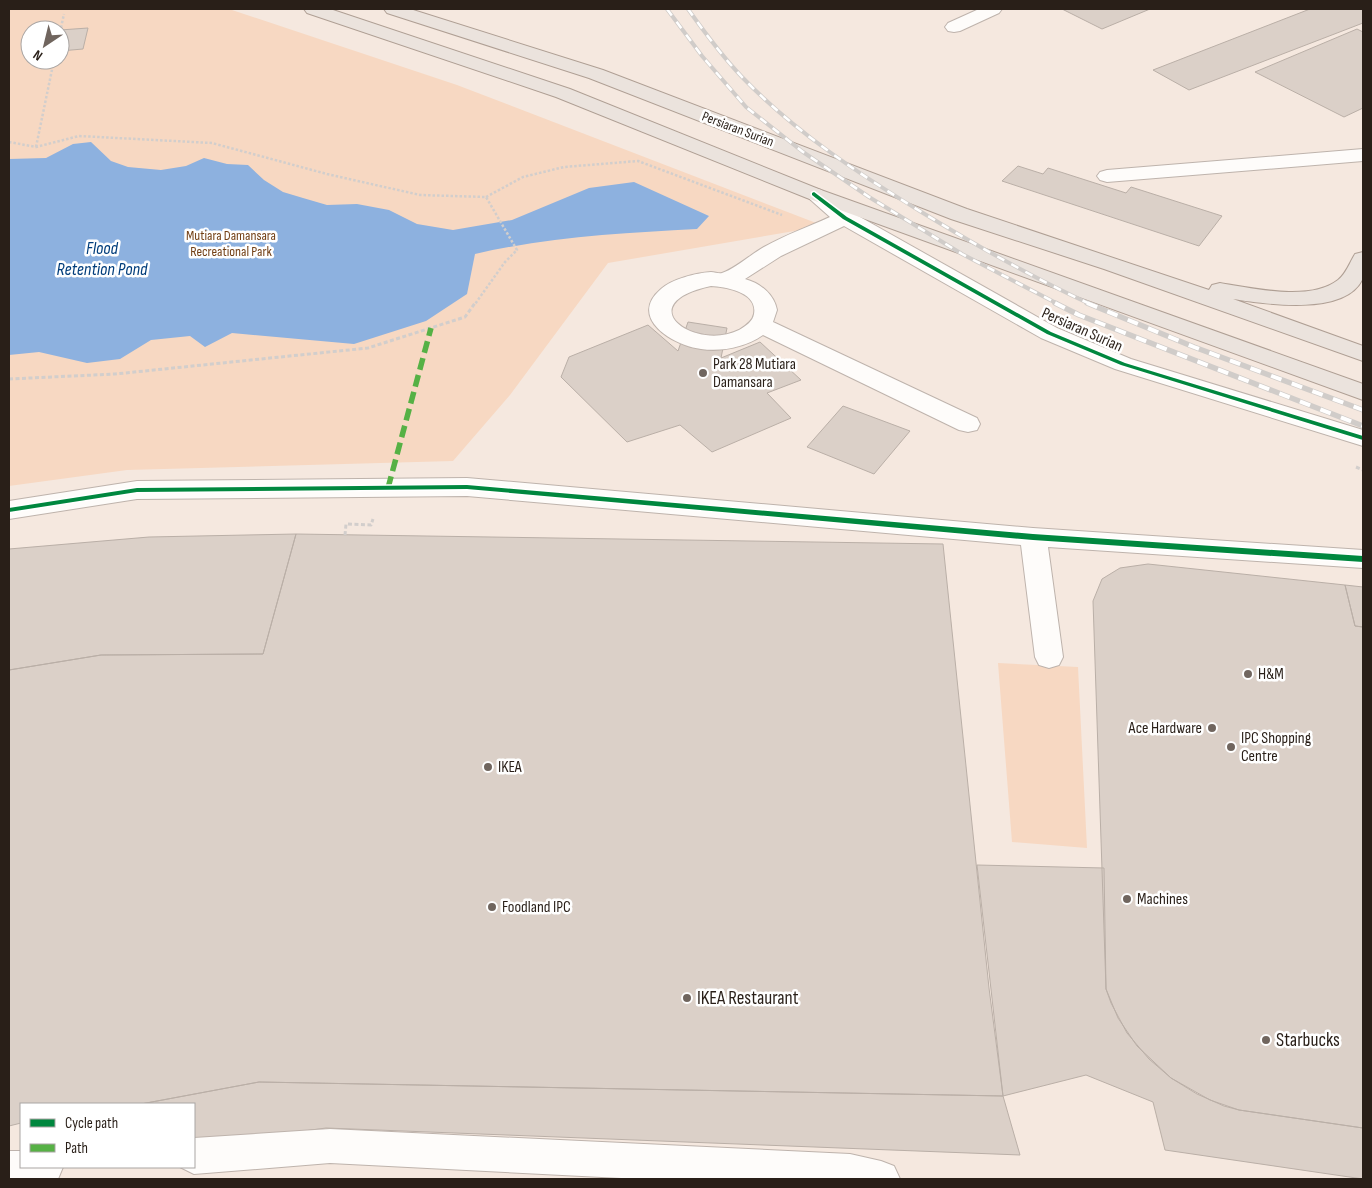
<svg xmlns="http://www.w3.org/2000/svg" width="1372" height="1188" font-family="'Sofia Sans Condensed',sans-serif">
<rect width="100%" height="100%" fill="#f5e8df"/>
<path fill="#f7d8c2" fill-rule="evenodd" d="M9,9H229L457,85L824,226L608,263L510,395L453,461L127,470L9,486ZM30,30H60V60H30Z
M998,663L1078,667L1087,848L1012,842Z"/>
<path fill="#8db1df" d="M91,142L111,161L128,167L161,170L186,166L204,158L227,164L248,165L264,180L283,192L303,198L327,205L357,204L389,210L417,224L453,230L512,220L589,188L634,182L709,216L697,229C622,233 548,237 475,254L467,294L426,321L354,344L232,333L205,347L190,336L151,340L120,359L87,363L39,352L9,355V159L46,158L73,144Z"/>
<path fill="#dbd0c8" stroke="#baafa7" d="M1062,9H1150L1102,29Z
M1310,9H1363V23L1189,90L1153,70Z
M88,28L83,49L60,51V30Z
M1357,29L1363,32V108L1344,117L1255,72Z
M1018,166L1043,174L1048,168L1126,193L1131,187L1222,216L1199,246L1002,181Z
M688,322L727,328L721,358L760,342L801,380L767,393L791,418L712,452L680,425L627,442L561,377L569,357L648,325L678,351Z
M843,406L910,431L874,474L807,447Z
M296,534L263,654L101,655L9,670V549L149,537Z
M296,534L943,544L989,988L1003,1096L259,1082L141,1104H21V1123L9,1126V670L101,655L263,654Z
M1148,564L1345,585L1355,626L1363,627V1128L1239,1110L1210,1100L1171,1078L1149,1059L1127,1033L1111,1003L1106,989L1093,601L1102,579L1120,568Z
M1345,585L1363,587V627L1355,626Z
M977,865L1104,868L1106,989L1118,1018L1137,1046L1171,1078L1197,1094L1224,1106L1239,1110L1363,1128V1179L1165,1150L1153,1102L1086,1075L1003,1096Z
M259,1082L1003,1096L1020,1155L326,1128L194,1146V1104H141Z"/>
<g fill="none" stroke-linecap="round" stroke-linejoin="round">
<defs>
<path id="minor" d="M979,9H1002L999,13L960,31L954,32L948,31L945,27L948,23Z
M1363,149V161L1107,182L1100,180L1097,176L1100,172L1107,170Z
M814,188L821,190L853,213L1057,328L1131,359L1363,430V446L1115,369L1041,338L844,226L781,256L745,279C760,283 774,294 777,310L773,322L977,418L980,424L977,430L968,432L959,430L763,335C746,347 722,352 701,349C674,346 627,318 661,289C672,279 696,273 711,272C715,272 719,274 722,273C733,270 753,253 764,247C785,235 808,227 830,217L804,194L807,190ZM711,286C726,287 758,292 754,314C753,321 746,326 739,330C695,352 628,304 711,286Z
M467,478L1033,528L1363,550V568L1048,547L1063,657L1059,665L1049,668L1039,665L1035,657L1021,545L467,496L137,499L9,519V501L137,481Z
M330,1129L850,1154L881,1161L894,1166L900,1179H641L330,1163L194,1174L180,1167H194V1138Z
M9,1151H21V1167H63L58,1179H9Z"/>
<path id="major" d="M304,9H330L570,89L821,190L1363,384V400L807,198L556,97L307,13Z
M384,9H410L603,70L967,209L1209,290L1212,285L1220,283C1252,288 1310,302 1338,280C1346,274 1350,262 1355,254L1363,252C1363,260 1365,273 1362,280C1344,316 1265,304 1233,299L1363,346V361L1104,269L951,219L589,78L387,13Z"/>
</defs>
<use href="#minor" stroke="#beb3ac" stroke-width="2"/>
<use href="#major" stroke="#af9f94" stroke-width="2"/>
<path stroke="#d2cecc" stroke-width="2.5" stroke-dasharray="2.5 2" stroke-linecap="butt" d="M60,32L64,14
M9,142L36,147L79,136L212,143L327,174L420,195L486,197L517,250L505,262L475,304
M36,147L54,60
M486,197L523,177L564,167L638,161L782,215"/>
<path stroke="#d2cecc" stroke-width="3" stroke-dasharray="4 2.5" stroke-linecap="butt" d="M9,379L115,374L368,348L465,317L475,303
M1356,467L1363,470
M345,535L346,524L371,525L373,519"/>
<use href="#minor" fill="#fefcfa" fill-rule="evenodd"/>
<use href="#major" fill="#ebe3dd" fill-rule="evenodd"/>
<defs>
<path id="rail-far1" d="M667,9L702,56L746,107L803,152L869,197L962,254L1058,304
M688,9C705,33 722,56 742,77C795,132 859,174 923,213C977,246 1032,277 1090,304"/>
<path id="rail" d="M1055,303L1079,315L1363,426
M1087,303L1194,347L1363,410"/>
</defs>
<use href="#rail-far1" stroke="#d0ccc9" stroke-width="4"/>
<use href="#rail" stroke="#d0ccc9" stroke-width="5.5"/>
<use href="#rail-far1" stroke="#fff" stroke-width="2.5" stroke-dasharray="8" stroke-linecap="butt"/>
<use href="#rail" stroke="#fff" stroke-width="4" stroke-dasharray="11" stroke-linecap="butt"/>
<path stroke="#56b145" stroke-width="5.5" stroke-dasharray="12 5.5" stroke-linecap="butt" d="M388,488L431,328"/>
<defs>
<path id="cycleway" d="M814,192L847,217L1051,332L1125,363L1363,436V440L1121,365L1047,334L843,219L812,195V193Z
M467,485L1033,534L1363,556V562L1033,540L467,489L137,492L9,512V508L137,488Z"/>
</defs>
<use href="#cycleway" stroke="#fff" stroke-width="3"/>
<use href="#cycleway" fill="#00873e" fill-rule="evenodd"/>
</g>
<g fill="#70655e" stroke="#fff" stroke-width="2">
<circle cx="703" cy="373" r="5"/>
<circle cx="1248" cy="674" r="5"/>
<circle cx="1212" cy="728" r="5"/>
<circle cx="1231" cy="747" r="5"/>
<circle cx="488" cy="767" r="5"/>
<circle cx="1127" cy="899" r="5"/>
<circle cx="492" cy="907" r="5"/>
<circle cx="687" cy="998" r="5"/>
<circle cx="1266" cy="1040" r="5"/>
</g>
<g text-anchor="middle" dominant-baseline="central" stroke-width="5" stroke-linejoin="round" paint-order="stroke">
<g font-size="14" fill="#291f18" stroke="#fff">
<text transform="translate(738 129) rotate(21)">Persiaran Surian</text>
</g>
<g font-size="14" fill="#723f14" stroke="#fff">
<text x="231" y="235">Mutiara Damansara<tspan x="231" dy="16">Recreational Park</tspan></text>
</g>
<g font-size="16" fill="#291f18" stroke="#fff">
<text transform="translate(1082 330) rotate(24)">Persiaran Surian</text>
</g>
<g font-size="16" fill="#291f18" stroke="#fff" text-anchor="start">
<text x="713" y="364">Park 28 Mutiara<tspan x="713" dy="18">Damansara</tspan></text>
<text x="1258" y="674">H&amp;M</text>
<text x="1202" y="728" text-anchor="end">Ace Hardware</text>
<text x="1241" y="738">IPC Shopping<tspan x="1241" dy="18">Centre</tspan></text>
<text x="498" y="767">IKEA</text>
<text x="1137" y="899">Machines</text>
<text x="502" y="907">Foodland IPC</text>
</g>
<g font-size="18" font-style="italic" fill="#003d7b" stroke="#fff">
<text x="102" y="248">Flood<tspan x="102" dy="21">Retention Pond</tspan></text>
</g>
<g font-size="19" fill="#291f18" stroke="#fff" text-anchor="start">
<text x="697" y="998">IKEA Restaurant</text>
<text x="1276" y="1040">Starbucks</text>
</g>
</g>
<rect width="1372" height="1188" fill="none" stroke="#291f18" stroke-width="20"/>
<rect x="20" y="1103" width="175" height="65" fill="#ffffff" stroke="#a9a5a3"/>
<rect x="30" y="1119" width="25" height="8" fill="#00873e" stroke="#a9a5a3"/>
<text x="65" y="1128" font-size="15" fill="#291f18">Cycle path</text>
<rect x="30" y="1144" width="25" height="8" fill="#56b145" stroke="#a9a5a3"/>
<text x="65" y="1153" font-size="15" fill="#291f18">Path</text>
<g transform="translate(45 45) rotate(215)"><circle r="24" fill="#ffffff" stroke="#a9a5a3"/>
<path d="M0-4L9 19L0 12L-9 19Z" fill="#70655e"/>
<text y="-8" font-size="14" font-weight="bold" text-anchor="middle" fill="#291f18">N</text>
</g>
</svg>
